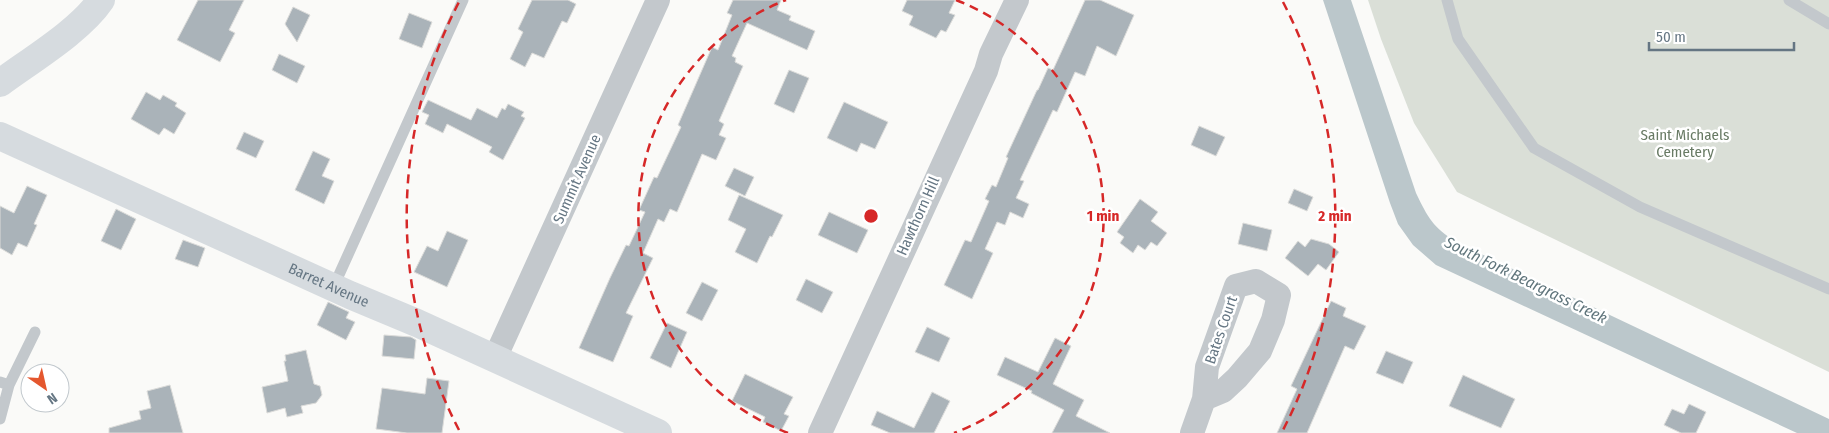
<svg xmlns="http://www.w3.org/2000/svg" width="1829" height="433" font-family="'Fira Sans Condensed',sans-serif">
<rect width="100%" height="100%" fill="#fafaf8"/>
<path fill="#dadfd7" d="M1368,0H1829V372L1457,192L1414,123L1381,39Z"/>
<path fill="#bbc7cb" d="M1323,0H1351L1416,193C1428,218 1433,227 1456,242L1829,419V433H1797L1436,265L1413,245L1398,224L1390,203Z"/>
<path fill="#aab3b9" stroke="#dcdcda" d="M198,0H244L229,30L235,33L220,62L177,40Z
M532,0H568L576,4L567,23L562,21L544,58L532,53L525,67L510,59L523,32L518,29Z
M733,0H781L777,10L791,16L789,20L815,31L807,50L747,23L732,56L736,58L735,62L743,66L719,121L724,124L719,135L726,138L716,160L702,154L677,212L670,209L664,222L658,219L643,253L653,258L626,313L633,316L613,362L579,348L610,278L626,245L629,246L645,212L639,210L654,177L657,178L681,127L678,125L712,47L718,50L732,15L727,13Z
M907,0H955L949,13L955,15L946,32L941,30L936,38L909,25L913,16L902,11Z
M1085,0H1100L1134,15L1116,56L1097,46L1085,76L1075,72L1057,112L1053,110L1020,180L1024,181L1016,198L1029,204L1023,218L1010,212L1005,225L997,222L985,249L993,253L972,299L944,285L965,240L971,242L989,201L985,199L992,185L996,187L1008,158L1006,157L1037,90H1038L1048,68L1053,70Z
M293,7L310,15L297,42L285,24Z
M409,13L432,22L422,48L399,39Z
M279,54L305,66L297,83L272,70Z
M789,70L809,78L794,113L774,104Z
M146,92L160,100L163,95L177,103L175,106L186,113L174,134L164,128L159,135L131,119Z
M428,100L471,120L477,108L497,118L502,108L505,110L508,104L524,112L521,116L525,118L503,160L489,152L492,147L447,124L443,133L425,124L429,115L422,112Z
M844,102L888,122L875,149L861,143L857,152L827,138Z
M1199,126L1225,137L1216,156L1191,145Z
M244,132L264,141L256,158L236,149Z
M313,151L330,159L322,176L334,181L324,204L295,190Z
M734,168L754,177L745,196L725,186Z
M27,186L47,195L34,224L37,225L27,247L18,243L12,255L0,248V206L14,213Z
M1294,189L1313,197L1307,211L1288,203Z
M739,195L783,215L772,237L770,236L757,263L735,252L746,229L728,220Z
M1140,199L1158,212L1151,221L1167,233L1157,246L1151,242L1145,250L1138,245L1133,253L1120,243L1124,237L1117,232Z
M116,209L136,219L121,250L101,241Z
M829,212L868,230L857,253L818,235Z
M1243,223L1272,230L1267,251L1238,244Z
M447,231L468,240L447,287L414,272L427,246L438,251Z
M1311,239L1329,244L1339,252L1326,270L1318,264L1308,276L1285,258L1298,241L1305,247Z
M183,240L205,248L198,267L175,259Z
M806,279L833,292L822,313L796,300Z
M702,282L718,290L702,321L686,313Z
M1331,301L1346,308L1343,316L1366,326L1354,350L1345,346L1307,433H1277L1297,389L1291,386Z
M328,302L349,312L346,318L355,322L346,340L317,325Z
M667,323L687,332L671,368L650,358Z
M927,327L950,338L939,362L915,352Z
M384,335L411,337L416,340L414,359L382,356Z
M1055,338L1071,346L1053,384L1084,400L1076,416L1110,433H1052L1064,410L1031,393L1032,391L997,375L1005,357L1038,372Z
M306,350L314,384L320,386L322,395L316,403L301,406L303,413L287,417L285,408L267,413L262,387L288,381L284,361H286L285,355Z
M1386,351L1413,362L1403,384L1376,373Z
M745,374L793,397L784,414L789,416L781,431L763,422L765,417L732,401Z
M1463,375L1515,399L1501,428L1449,406Z
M427,378L449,381L442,433H407L376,429L382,388L425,394Z
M170,385L183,433H109V428L141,419L139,411L151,408L147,391Z
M932,392L950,401L934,433H890L871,425L877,411L914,428Z
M1689,404L1706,412L1696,433H1681L1664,425L1672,409L1684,414Z"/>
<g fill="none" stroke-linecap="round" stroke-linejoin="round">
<path stroke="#c3c8cc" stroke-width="11" d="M1447,0L1458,39L1534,148L1640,207L1829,289
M1789,0L1829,24
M333,288L463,0
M0,382L9,385L0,419
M9,385L35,332"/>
<path stroke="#c3c8cc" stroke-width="24" d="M495,358L658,0
M820,433L986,71L991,54L1017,0
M1192,433L1204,399L1207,367L1236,286L1256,281L1279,295L1273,320L1260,351L1237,378L1223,391L1204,399"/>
<path stroke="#d6dbdf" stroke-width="28" id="s1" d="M0,136L350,295L417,323L658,433"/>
<path stroke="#d6dbdf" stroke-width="28" d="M0,83C31,60 80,31 101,0"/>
</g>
<g fill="none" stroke="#d62828" stroke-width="2.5" stroke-dasharray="9 6">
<path d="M788 433A232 232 0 0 1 786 0M956 0A232 232 0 0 1 954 433"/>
<path d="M459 430A464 464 0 0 1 459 2M1283 2A464 464 0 0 1 1283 430"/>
</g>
<g text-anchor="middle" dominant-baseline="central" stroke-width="5" stroke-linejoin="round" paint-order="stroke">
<g font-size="15" fill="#687a64" stroke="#fff">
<text x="1685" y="135">Saint Michaels<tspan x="1685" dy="17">Cemetery</tspan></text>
</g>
<g font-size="15" fill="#657683" stroke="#fff">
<text transform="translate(577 179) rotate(-66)">Summit Avenue</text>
<text transform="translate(918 216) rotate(-66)">Hawthorn Hill</text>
<text stroke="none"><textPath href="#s1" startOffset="361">Barret Avenue</textPath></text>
<text transform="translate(1221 330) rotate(-71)">Bates Court</text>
</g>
<g font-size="16" font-style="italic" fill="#60757c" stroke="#fff">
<text transform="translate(1526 280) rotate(26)">South Fork Beargrass Creek</text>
</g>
</g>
<circle cx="871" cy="216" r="8" fill="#d62828" stroke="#fff" stroke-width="2.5"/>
<g font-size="15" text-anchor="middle" font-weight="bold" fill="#d62828" stroke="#fff" stroke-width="5" stroke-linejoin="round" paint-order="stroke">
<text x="1103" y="221">1 min</text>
<text x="1335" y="221">2 min</text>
</g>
<g transform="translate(45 388) rotate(146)"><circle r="24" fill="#ffffff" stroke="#c1c8cd"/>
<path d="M0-4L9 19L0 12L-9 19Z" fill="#e4572e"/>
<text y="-8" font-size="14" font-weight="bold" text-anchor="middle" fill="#657683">N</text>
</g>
<path d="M1649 42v8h145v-8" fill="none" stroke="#657683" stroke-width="2.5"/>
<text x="1656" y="42" font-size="15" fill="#657683" stroke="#ffffff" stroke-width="4" paint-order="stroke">50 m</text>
</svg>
